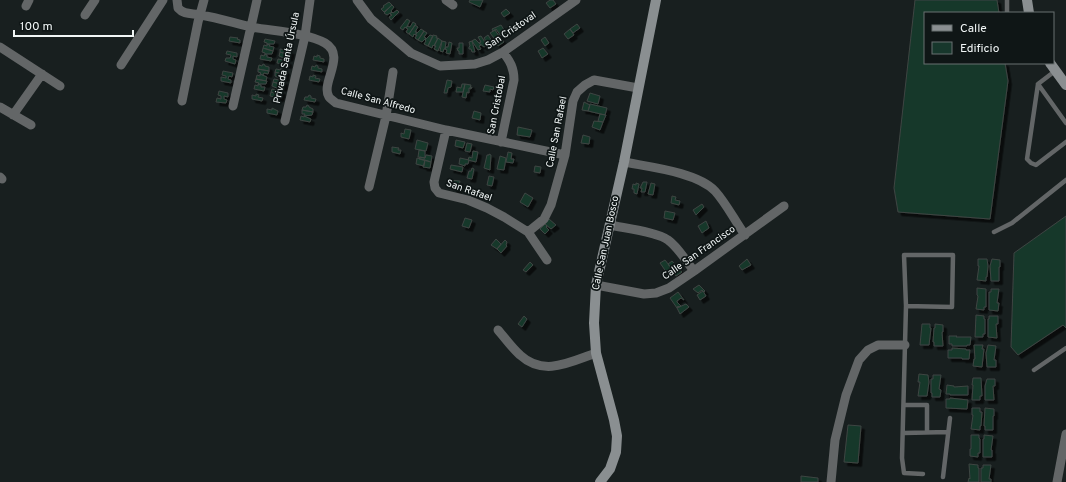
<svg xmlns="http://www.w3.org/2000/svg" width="1066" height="482" font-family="Overpass,sans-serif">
<defs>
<filter id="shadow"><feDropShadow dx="3.5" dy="3.5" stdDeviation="0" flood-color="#0009"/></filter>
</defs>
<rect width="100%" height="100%" fill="#181f1f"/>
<path fill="#17372c" stroke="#3e4542" filter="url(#shadow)" d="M470,0H483L480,7L469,2Z
M550,0H553L556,4L550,8L546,3Z
M915,0H997L999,13H925V63H1005L1008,81L990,219L898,212L894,188Z
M389,2L392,5L384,12L381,9L384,7L383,6Z
M392,5L394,7L391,11L392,12L387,15L384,13Z
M506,9L510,13L504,17L501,13Z
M397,10L399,12L391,20L389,17L392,15L390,14L392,12L393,13Z
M407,19L410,21L406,28L405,27L403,30L400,28Z
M413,22L416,24L409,34L406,32L408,29L406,28L408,26L410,27Z
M577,24L580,28L573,33L570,29Z
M415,25L418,27L415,32H417L415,35L414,34L413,37L409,34Z
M501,25L506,33L501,36L496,29L493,31L492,29Z
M421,29L424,31L418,40L415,38L417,35H415Z
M570,29L574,35L568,39L564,34Z
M495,30L499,36L493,40L494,38L490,33Z
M424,31L427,33L424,37L426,38L422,42L418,40Z
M430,35L433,36L428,46L424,44L426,41L425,40Z
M433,35L437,36L436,38H438L434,46L433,45L432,48L428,46Z
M488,35L492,41L488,44L484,38Z
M481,36L487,45L484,47L479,43L481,42L478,37Z
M499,36L504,42L498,46L493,40Z
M230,37L238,38L237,39L240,40V43L229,41Z
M545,37L549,43L545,46L541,40Z
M438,38L442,41L438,51L434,49L436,46H434Z
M265,39L275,41L274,44H267V43L264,42Z
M475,39L481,45L479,46L481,49L478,50L472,41Z
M442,41L446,42L445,49H444L443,52L440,51Z
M472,41L475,52H472L471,49H469V47L470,46L469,42Z
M449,42L452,43L450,54L446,53L447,50L445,49L446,47H448Z
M459,43H463V54H459V51H458L457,48H459Z
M267,44L270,45L269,46L274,47L273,51L263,48L264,45L267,46Z
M263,48L273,51L272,54H265V53L262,52Z
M543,48L548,54L542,58L538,51Z
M280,49L285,50V49H288V51H291L290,55L280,52Z
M227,51L237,53V57L233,56V59L236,60L235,64L225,61L226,58H230L231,55L226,54Z
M280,52L290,55L289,58L286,57V59L279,56Z
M265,54L267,55V57L272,58L271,61L260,59L261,55L264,56Z
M317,55L320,56V58L324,59V62L313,60L314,56L317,57Z
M284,58L286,59L285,61H288V65L277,63L278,59L283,60Z
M263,64L265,65V66L269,67V71L258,69L259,65L262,66Z
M316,65L318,66V68L322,69V72L311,70L312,66L315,67Z
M281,68L286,71L285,75L275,72L276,69L281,70Z
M258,69L269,71L268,74L264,73L263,75L260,74L261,73L258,72Z
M223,71L233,73L232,77L229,76L228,79L231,80V83L221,81V77L226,78V76L222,75Z
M275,72L285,75V78L282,77L281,79L275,76Z
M260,74L267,77L266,81L256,79L257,75L260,76Z
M313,75L316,76L315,78L320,79L319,82L309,80L310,76L313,77Z
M279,78L281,79V81H284V85L273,82L274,79L279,80Z
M256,79L267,81L266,84H258L259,83L255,82Z
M447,80L452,81L451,87L448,88L447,93H444Z
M273,82L284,85L283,88L280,87L279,89L272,86Z
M258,84L261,85V87H265L264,91L254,89L255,85L258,86Z
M462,84H465L463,92H456L457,87L461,88Z
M465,84L471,85L470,88L472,87L471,89L469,88V93L467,92L466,98L462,97Z
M485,85L494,87L493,90L490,89V92L483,91Z
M277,88L279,89V91H282L281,95L271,92L272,89L276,90Z
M219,91L228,93V97L224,96V99L227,100L226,103L216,102L217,98L221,99V96L218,95Z
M271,92L281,95L280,98L274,99L275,97L270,96Z
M590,93L600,96L598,104L587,101Z
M256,94L259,95L258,97L263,98L262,101L252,99V95L256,96Z
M309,95L311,96V98L316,99L315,102L304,100L305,97H308Z
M584,102L590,105L588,111L582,110Z
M590,104L607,108L605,115L588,111Z
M307,105L309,106V107L313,109V112L302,110L303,107H306Z
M272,108L278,111L277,115L267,113V109L272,110Z
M302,110L313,112L312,115L304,116L305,114H302Z
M474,111L481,113L480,120L472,118Z
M600,114L606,115L603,122L598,121Z
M301,116L304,117V116L311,119L310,122L300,120Z
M594,121L603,122L600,130L592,127Z
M518,127L532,130L530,137L517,135Z
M405,129L411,130L409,139L401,137V133L404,134Z
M583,135L590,137L589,144L581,143Z
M417,140L428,143L426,151L415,149Z
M456,140L465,142L463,148L455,146Z
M467,143L472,144L470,152L465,151Z
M392,147L399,148L398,150H401L400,154L392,152Z
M419,150L425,151V158L418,157Z
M473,151L478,152L476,162L468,160L469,157L472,158Z
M508,152L512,153L511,159H514L513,163L506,162Z
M489,154L491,155L490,170L484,168L487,155H489Z
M426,155L432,156L431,162L419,159L420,157L425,158Z
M500,156L506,158L504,170L497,169Z
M417,158L425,160L424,166L416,164Z
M460,158L469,160L468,164H465V166L459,164Z
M425,160L431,162L430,168L423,167Z
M451,165L463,167L462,172L450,169Z
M535,166L541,167L540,173L534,172Z
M472,168L474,169L472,179L467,178L469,171H471Z
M489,176L494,177L492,186L487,185Z
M448,180L460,181L458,190L453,188V186L447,184Z
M643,182H647L645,192H641L642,188H640Z
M636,183L639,184L637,194L634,193V189H632L633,184L636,185Z
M651,183L655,184L653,195L648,194Z
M525,193L533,198L528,207L520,202Z
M672,196L676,197L675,200L680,201L679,205L671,203Z
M702,204L704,207L696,215L693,210Z
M665,211L675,213L673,220L664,218Z
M1066,216V328L1063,325L1018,355L1011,347L1014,253Z
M465,218L472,220L469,228L462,226Z
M549,219L556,225L551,229L545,224Z
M706,221L709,228L702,233L698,226Z
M545,224L547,226L546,227L549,230L545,234L540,229Z
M496,239L501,244L497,249L491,245Z
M505,240L507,242L506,245L507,246L501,253L497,249Z
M747,259L751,265L742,270L739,266Z
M978,259H987L988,266L987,277H986V281L977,280L979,266H978Z
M992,259L1000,260V267H999V281H991L990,266Z
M665,260L672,269L667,273L660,263Z
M672,261L682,272L676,276L668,264Z
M530,262L533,265L526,272L523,270Z
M699,285L705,291L704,292L702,290L698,293L693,289Z
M977,288L986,289V307H984V310L976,309L978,296L977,295Z
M991,289H999L997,303H999L998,311L989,310V292H991Z
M703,291L706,296L700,300L697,295Z
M678,292L684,300L681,298L677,301V302L681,306L679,307L678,306L677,308L670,298Z
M686,304L689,307L680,314L677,308Z
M976,315L984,316V319H985V334H983V337H975Z
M524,316L527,319L522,327L518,324Z
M989,316H998V324H996L997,338L988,337V319H989Z
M922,324H930V328H931L929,345H920Z
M935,324L943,325V332H942L943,346H934V342H933L934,328H935Z
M949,336H957L956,337H971L970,345H967V346H952V344H949Z
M974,345H983L982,349H984L982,367L973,366L974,359H975Z
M988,345L996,346L994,360H996V367H987L986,353Z
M952,348L966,349V350H970L969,359H962V358H948V350H952Z
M919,374L928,375L929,382L927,396H918L920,382H918Z
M933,375H941L939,389L941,390L940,397H932V393H931V379H933Z
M973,378H981L982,396H980V400H972L973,385H972Z
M987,379H995V386H993L994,400H985V386Z
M947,385L954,386V387L968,386V395H950V394H946Z
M950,398L968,400L967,409L946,408V399H950Z
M972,408H980V412H982L981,426H980V430L971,429L973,415H972Z
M985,408L994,409V416H993V430H985V426H984Z
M848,425L861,426L858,463L844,462Z
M971,435H979V438L980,439V453H978V457L970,456V449H971Z
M984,435L993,436L991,450H992V457H983V439H984Z
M969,464L978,465V468H979V482H968L969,478L970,479Z
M983,465H991L989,479H991V482H981V468H983Z
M801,476L818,478V482H801Z"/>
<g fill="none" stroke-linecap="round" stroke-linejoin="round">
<path stroke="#636667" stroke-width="4.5" d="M1007,13V0
M1055,71L1038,84L1027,159L1031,163L1036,165L1066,142
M1038,84L1066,123
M994,232L1012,223L1066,180
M906,306L952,307L953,255H904L906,306L902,458L904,473L923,474
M1034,370L1066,348
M904,405H927V432
M904,433L948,432
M943,477L950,418"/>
<path stroke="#636667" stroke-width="9" d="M177,0L178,8C184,15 192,13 201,15C218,18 234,23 251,27C272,31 308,33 325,43C347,56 320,83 329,97C330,99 334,101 336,103L446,130L565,155
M357,0L371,19L411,53L440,66L475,64L488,60L503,52L576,0
M446,0L453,5
M26,6L29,0
M85,15L95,0
M0,47L60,86
M121,65L163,0
M182,101L198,22L204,0
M233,106L257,0
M0,107L31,125
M13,115L42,74
M285,121L305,36L310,0
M446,130L434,182L435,188L439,193L468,200L487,208L504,217L528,232L547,260
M501,142L514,80C514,68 510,61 503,52
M624,162C649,167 697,172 715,191C726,203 735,221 745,235
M0,177L2,179
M369,187L386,116L393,72
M610,225C623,228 658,232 668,240C678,247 686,261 694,271
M528,232L544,219L551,205L565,155L573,101L577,92L585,85L594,80L638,88
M596,285L644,294L656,293L669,288L694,271L784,206
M498,330C505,338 512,348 520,355C544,377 570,362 596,353
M831,482L835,440L846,395L859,360L868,350L878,345H905
M1057,482L1066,434"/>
<path stroke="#8a8f91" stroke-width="10" d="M1027,0L1029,13
M1050,63L1066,85
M600,482L610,469L616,452L617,436L614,420L596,353L594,323L596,285L624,162L656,0"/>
</g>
<g text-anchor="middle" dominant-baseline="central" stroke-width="3.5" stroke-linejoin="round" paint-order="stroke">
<g font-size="10" fill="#f1f6f6" stroke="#0f1616">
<text transform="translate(511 31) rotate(-34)">San Cristoval</text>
<text transform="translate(287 58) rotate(-78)">Privada Santa Úrsula</text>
<text transform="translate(378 101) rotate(15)">Calle San Alfredo</text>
<text transform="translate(497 105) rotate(-79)">San Cristobal</text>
<text transform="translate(557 132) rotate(-79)">Calle San Rafael</text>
<text transform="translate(469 191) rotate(19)">San Rafael</text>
<text transform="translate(606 243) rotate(-78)">Calle San Juan Bosco</text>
<text transform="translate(699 253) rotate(-35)">Calle San Francisco</text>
</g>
</g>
<rect x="924" y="12" width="130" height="52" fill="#0f1616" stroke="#697070"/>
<rect x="932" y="25" width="20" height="6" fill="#8a8f91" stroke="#697070"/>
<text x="960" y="32" font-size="12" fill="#f1f6f6">Calle</text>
<rect x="932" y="42" width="20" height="12" fill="#17372c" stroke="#697070"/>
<text x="960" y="52" font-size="12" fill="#f1f6f6">Edificio</text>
<path d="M14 30v6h119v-6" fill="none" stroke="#f1f6f6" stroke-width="2"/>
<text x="20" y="30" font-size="12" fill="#f1f6f6" stroke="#0f1616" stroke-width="3" paint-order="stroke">100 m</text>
</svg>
